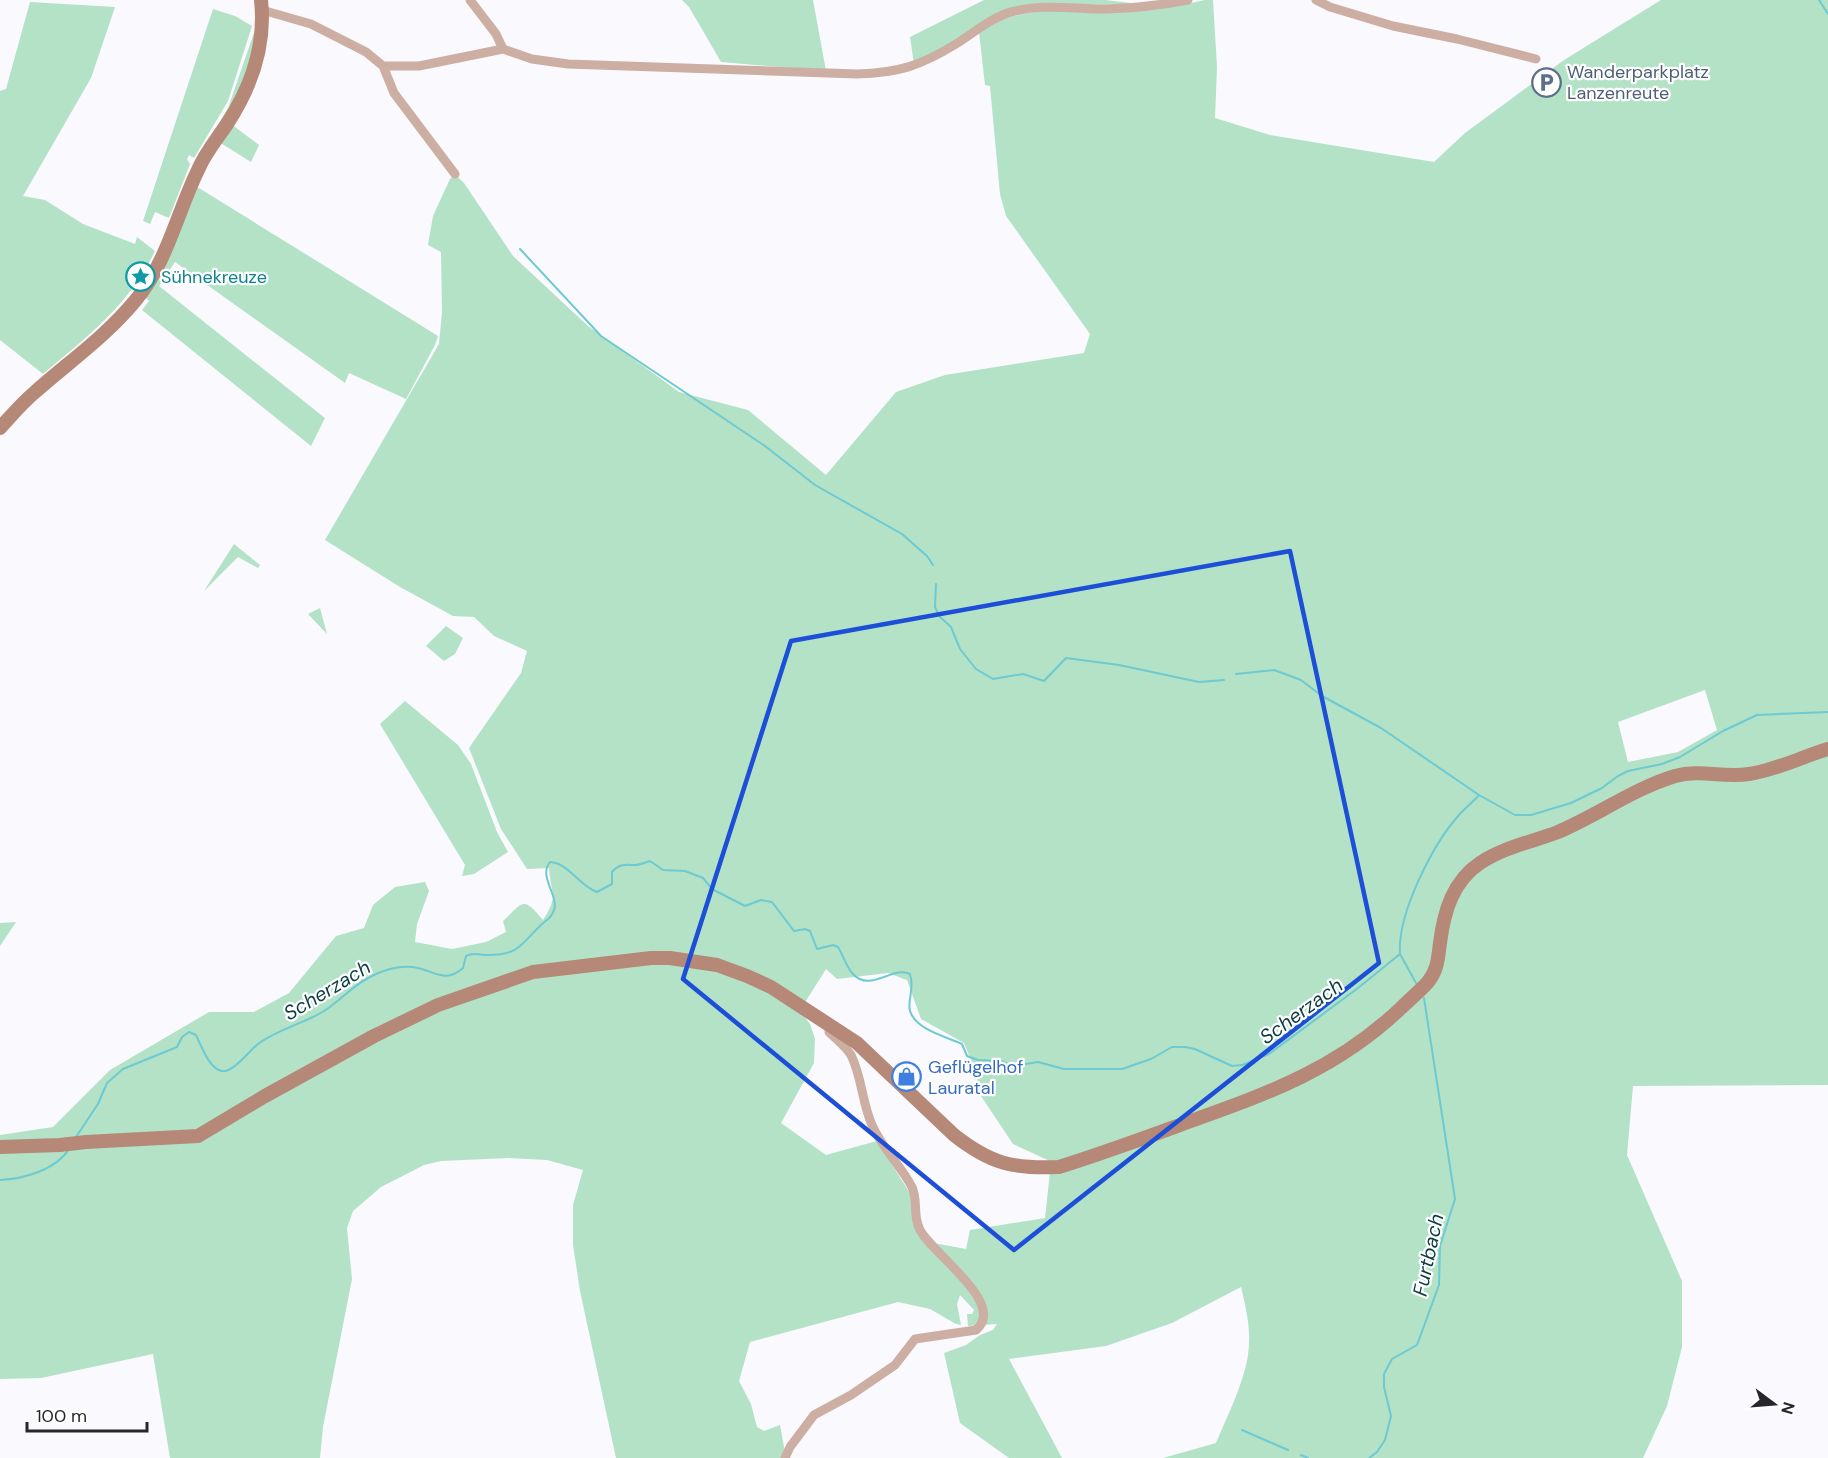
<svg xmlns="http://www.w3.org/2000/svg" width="1828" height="1458" font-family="'DM Sans',sans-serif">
<rect width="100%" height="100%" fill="#faf9fe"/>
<path fill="#b3e2c7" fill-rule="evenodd" d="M682,0H813L826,71L721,62L689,7Z
M984,0H1105L1139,4L1030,6L914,64L910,37Z
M1205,0H1213L1217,67L1215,118L1270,135L1434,162L1465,133L1564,60L1661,0H1828V1085L1633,1086L1627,1155L1682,1281V1347L1667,1406L1643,1458H1163L1216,1443C1228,1414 1249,1374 1249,1342C1250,1324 1245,1304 1241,1287L1172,1323L1106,1346L1009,1359L1062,1458H1009L960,1423L944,1353L966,1345L980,1335L993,1330L997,1324L968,1326L967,1314H972L974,1310L960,1295L957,1304L961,1325L956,1324L930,1309L898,1302L750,1342L739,1381L751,1404L757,1427L764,1431L780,1425L785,1452L783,1458H616L580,1291L573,1245V1205L583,1170L547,1160L508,1158L441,1161L424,1165L381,1187L353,1211L347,1228L352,1279L323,1427L320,1458H170L153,1354L41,1378L0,1379V1135L53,1127L110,1070L209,1012H254L289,993L336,936L364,928L373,905L395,887L425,882L429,891L417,924L415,942L452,949L486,942L506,932L503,921C524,901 523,896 543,920C559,896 551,894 549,868L527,869L501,829L469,748L521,673L527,651L494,636L474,617L453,616L400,587L325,540L439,344L442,312L441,252L428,245L433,216L450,179L455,174L464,183L513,256L588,326L679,392L748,410L826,475L896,392L945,375L1084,353L1090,334L1006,216L1000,194L990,86L985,85L979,32C1014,8 1059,10 1100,8C1129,7 1158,5 1187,4ZM1705,690L1717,730L1678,752L1628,762L1618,722ZM826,969L837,979L888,973L907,980L921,1019L964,1043L976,1073L979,1093L1013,1144L1052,1162L1094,1154L1050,1172L1045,1218L970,1230L966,1249L928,1242L916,1203L877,1141L826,1155L781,1123L814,1063L815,1039L810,1024L800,1011L743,978L804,1004Z
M30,2L115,7L91,78L23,196L45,200L83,224L135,244L137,237L155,251C130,304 87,337 43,374L0,340V91L6,89Z
M213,9L235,16L252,26L228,101L194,158L189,155L187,159L190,164L169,218L155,212L150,224L143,221Z
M255,30L258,36L238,97L198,159L228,108Z
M231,124L259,145L251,162L219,142Z
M194,185L438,336L435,345L406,399L349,373L345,383L175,262L159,286L325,418L311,446L142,310L149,301L144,296Z
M234,544L260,565L258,568L238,557L204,591Z
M320,608L327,634L308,614Z
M446,626L463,638L455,654L444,661L426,646Z
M405,701L458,745L471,764L497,832L508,852L474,874L462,876L465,865L380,724Z
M16,922L0,946V923Z"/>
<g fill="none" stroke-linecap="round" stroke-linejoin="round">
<path stroke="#6dcad2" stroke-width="2" d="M1819,0L1828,14
M520,249L601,336L765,446L815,485L902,534L927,556L933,565
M936,584L935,607L939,616L951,627L960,649L976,669L993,679L1023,674L1044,681L1066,658L1119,665L1199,682L1224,680
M1236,674L1274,670L1301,680L1322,696L1381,728L1479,795
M1400,954L1416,983
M76,1137L98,1104L107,1083L123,1069L177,1047L182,1037L189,1032L196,1035C201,1045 209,1069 222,1071C233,1073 249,1051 258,1044C278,1029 303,1024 324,1011C341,1000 353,985 372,976C384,970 398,966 412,967C433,969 444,985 463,968L466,956C473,952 480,955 488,955C519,955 520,945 539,927C545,920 551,920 554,910C559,895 538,877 550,862C569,863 579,886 597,892L612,884V872C620,863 625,865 635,865C640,865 646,862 650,861L663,870L685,871L703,878L712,889L745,906L761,900L772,902L794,931L805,929L810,931L817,949L833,945L838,947C843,955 846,966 852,973C870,994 893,965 910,974C915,989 907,1000 910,1011C916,1030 947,1037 962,1044L967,1056L978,1060L1001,1061L1013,1066L1038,1062L1064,1069H1122L1151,1059L1172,1047H1185L1195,1049L1232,1066L1242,1065L1269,1054L1358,988L1400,954C1397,914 1433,844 1459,815C1465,808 1473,802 1479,795L1515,815H1531L1571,803L1602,788L1618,776L1628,771L1662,764L1680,757L1723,731L1757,715L1828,712
M0,1180C23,1179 56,1170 69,1149
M1242,1430L1288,1450
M1301,1455L1308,1458
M1369,1458L1377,1452L1385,1440L1391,1416L1384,1387V1374L1392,1359L1417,1345L1439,1285L1440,1246L1455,1199L1424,998"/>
<path stroke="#cdaea2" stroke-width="9" d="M470,0L496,34L503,49
M1316,0L1330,7L1393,26L1457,39L1536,59
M262,10L311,24L366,52L383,66H419L503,49L532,59L568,64L857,74C898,73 920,66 956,44C975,32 993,16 1015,11C1045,4 1077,9 1107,9C1134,8 1162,5 1188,0
M383,66L394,93L455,174
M785,1458L790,1447L814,1415L851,1395L895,1365L915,1339L976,1330C1008,1303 929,1252 919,1228C913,1215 918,1200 912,1187C901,1166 882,1148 872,1125C862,1103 862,1077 851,1055C846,1047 836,1039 829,1032L830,1025"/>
<path stroke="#b58877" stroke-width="14" d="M0,428C11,416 22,403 35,392C70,361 105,337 135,301C167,263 177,213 198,170C205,153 217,139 227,124C252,86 266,45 261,0
M0,1147L60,1145L86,1142L198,1136L265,1096L374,1036L438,1005L533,972L651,958H670L717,965L747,976L771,987L857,1043L954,1135C991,1164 1013,1169 1059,1167C1104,1153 1147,1137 1191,1121C1272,1092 1338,1068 1401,1008C1410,999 1420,991 1428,982C1438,970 1438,957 1440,943C1444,911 1453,881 1480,863C1504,847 1532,842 1558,832C1598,815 1633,789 1675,776C1700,769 1724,778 1749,774C1777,770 1801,757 1828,749"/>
</g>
<path fill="none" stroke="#1d4ed8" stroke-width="4.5" stroke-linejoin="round" d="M1290,551L1379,963L1014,1250L683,979L791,641Z"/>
<defs>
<symbol id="parking-ring" viewBox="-11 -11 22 22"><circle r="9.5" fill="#fff" stroke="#5c6f8a" stroke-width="1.5"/><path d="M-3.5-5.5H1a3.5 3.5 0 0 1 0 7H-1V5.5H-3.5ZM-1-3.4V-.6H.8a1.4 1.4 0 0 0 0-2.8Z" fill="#5c6f8a"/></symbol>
<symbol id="sight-ring" viewBox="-11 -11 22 22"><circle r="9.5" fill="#fff" stroke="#0f9aa8" stroke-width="1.5"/><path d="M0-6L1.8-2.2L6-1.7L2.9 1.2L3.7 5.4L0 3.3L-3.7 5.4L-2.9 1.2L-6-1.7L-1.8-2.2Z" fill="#0f9aa8"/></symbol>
<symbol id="shop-ring" viewBox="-11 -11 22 22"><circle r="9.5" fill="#fff" stroke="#3f7fe0" stroke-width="1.5"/><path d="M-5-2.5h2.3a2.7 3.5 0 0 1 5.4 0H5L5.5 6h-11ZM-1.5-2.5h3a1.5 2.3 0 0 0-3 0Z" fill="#3f7fe0"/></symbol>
</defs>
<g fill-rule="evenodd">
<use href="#parking-ring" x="1530" y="66" width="33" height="33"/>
<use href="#sight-ring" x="124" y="260" width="33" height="33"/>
<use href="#shop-ring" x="890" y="1060" width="33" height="33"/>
</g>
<g text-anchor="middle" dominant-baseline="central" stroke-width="4.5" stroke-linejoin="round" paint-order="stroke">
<g font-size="18" fill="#4e5e75" stroke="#fff" text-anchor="start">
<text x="1567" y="72">Wanderparkplatz<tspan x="1567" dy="21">Lanzenreute</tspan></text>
</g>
<g font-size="18" fill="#0d838f" stroke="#fff" text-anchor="start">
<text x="161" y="277">Sühnekreuze</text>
</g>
<g font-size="18" fill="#366cbe" stroke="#fff" text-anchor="start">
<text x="928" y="1067">Geflügelhof<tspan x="928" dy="21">Lauratal</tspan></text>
</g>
<g font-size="20" font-style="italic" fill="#0f3c40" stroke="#fff">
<text transform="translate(327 990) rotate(-31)">Scherzach</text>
<text transform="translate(1301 1011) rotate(-36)">Scherzach</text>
<text transform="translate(1428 1255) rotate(-78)">Furtbach</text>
</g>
</g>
<g transform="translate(1774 1404) rotate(106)" stroke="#ffffff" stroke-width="4.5" paint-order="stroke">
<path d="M0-4.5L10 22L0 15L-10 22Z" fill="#27262a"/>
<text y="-9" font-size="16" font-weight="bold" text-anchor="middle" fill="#27262a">N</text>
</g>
<path d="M27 1422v9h120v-9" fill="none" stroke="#27262a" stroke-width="3"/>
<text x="36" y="1422" font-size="18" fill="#27262a" stroke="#ffffff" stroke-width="4.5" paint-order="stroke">100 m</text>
</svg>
